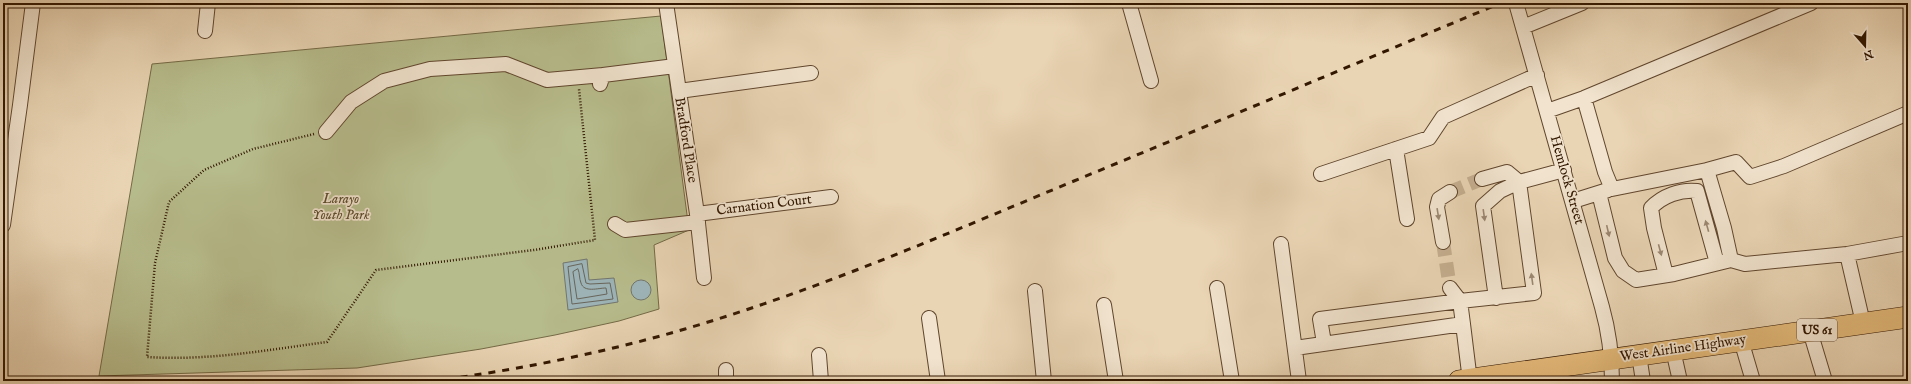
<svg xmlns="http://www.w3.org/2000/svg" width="1911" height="384" font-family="'IM FELL English',serif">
<rect width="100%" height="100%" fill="#e9d4b3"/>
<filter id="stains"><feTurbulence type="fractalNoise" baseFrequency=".005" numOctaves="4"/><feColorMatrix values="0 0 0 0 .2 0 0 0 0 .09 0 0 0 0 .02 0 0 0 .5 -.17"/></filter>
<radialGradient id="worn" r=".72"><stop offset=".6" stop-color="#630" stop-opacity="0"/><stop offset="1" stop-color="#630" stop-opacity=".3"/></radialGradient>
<path fill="#b7bc8c" stroke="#746a46" d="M661,16L689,230L654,245L659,309L619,321L555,335L481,349L357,368L99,376L152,64Z"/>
<path fill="#9db5b9" stroke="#72766f" d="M587,259L589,280L614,278L618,302L568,310L563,263Z
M631 290a10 10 0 1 1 20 0a10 10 0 1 1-20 0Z"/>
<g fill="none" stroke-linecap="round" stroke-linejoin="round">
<path stroke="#68665c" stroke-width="1" d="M582,264L586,283L590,284L610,283L613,299L572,304L568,267Z
M578,269C580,274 579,278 581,283C584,293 598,288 606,288L607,294L577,299L573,272Z"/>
<path stroke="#c4ae8f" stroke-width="14" stroke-dasharray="14 7" stroke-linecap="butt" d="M1450,192L1482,179
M1443,242L1450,288"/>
<defs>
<path id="minor" d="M666,3L697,214L704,278
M1129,3L1151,81
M1516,3L1602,307C1609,332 1612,355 1612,381
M1523,27L1582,3
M205,31L208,3
M600,84L603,75L675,66
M679,91L811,73
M1584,98L1605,172L1612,189L1707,170L1724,228L1731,260L1745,264L1847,254L1908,243
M1547,111L1584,98L1811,3
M326,132L351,102L384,81L430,69L506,64L547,80L603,75
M1396,149L1407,219
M1707,170L1736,162L1750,177L1784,166L1908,113
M1321,174L1429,138L1443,117L1537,75
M1599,193L1615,258L1623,271L1636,280L1674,274L1731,260
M1573,201L1608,190
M697,214L831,197
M615,224L625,230L698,222
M3,225L20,105L33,3
M1443,242L1437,207L1439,199L1450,192
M1281,244L1299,381
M1847,254L1863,323
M1666,275L1654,228L1651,208C1662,196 1681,189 1697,191L1717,263
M1217,288L1232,381
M1450,288L1460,301
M1035,291L1044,381
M1496,298L1483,206L1500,191L1519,182L1564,170
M1104,305L1116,381
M929,318L938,381
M1463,324L1460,301L1534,293L1519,182L1507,172L1482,179
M1810,331L1825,381
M1741,340L1753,381
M1324,343L1320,319L1460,301
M1295,348L1463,324L1470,381
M1673,350L1680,381
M819,355L821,381
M1639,355L1643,381
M726,370V381"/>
<path id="highway" d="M1459,381L1908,317"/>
</defs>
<use href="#minor" stroke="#60462d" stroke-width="16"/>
<use href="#highway" stroke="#321700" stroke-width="22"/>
<path stroke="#321700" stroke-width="2.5" stroke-dasharray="1 2" stroke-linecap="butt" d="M314,134L253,149L204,170L169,202L155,263L147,357C208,361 267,350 327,342L376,270L534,250L595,240L579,89"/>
<use href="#minor" stroke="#f1e3ce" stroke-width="14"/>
<use href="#highway" stroke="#e4ba7a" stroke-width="21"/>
<path stroke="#321700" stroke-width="3" stroke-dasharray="7 7" stroke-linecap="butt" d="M433,381C517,370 603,353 685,329C818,290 946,234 1074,181C1217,122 1359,62 1501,3"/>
</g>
<defs><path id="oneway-solid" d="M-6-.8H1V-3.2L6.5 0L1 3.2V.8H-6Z"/></defs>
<g fill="#9b8771">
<use href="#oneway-solid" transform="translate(1438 214) rotate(81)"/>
<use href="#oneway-solid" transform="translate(1484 215) rotate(82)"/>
<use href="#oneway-solid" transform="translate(1707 226) rotate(-106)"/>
<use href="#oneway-solid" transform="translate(1608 231) rotate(77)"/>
<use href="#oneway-solid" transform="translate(1660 250) rotate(75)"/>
<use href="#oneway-solid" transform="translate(1532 279) rotate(-98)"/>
</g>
<g text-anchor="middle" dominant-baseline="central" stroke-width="3.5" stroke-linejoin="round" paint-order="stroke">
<rect fill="#f1e3ce" stroke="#6b543e" stroke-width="1" x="1797" y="319" width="40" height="22" rx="3"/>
<g font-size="13" font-weight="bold" fill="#321700">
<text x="1817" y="330">US 61</text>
</g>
<g font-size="14" fill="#321700" stroke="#f1e3ce">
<text transform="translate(686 140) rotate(81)">Bradford Place</text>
<text transform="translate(1567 180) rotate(74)">Hemlock Street</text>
<text transform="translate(764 205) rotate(-7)">Carnation Court</text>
<text transform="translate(1683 348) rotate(-8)">West Airline Highway</text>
</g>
<g font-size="14" font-style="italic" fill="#5a492a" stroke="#f1e3ce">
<text x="341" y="199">Larayo<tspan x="341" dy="16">Youth Park</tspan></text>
</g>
</g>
<rect width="1911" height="384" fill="none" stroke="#e9d4b3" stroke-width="16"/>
<rect x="4" y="4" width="1903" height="376" fill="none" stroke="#321700" stroke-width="2"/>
<rect x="8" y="8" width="1895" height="368" fill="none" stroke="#321700"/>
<g transform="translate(1865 46) rotate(160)" stroke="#f1e3ce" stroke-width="3" paint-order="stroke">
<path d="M0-3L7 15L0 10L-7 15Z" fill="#321700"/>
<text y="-6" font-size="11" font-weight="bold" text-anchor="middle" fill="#321700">N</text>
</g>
<rect width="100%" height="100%" filter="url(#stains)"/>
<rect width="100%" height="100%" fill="url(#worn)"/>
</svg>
